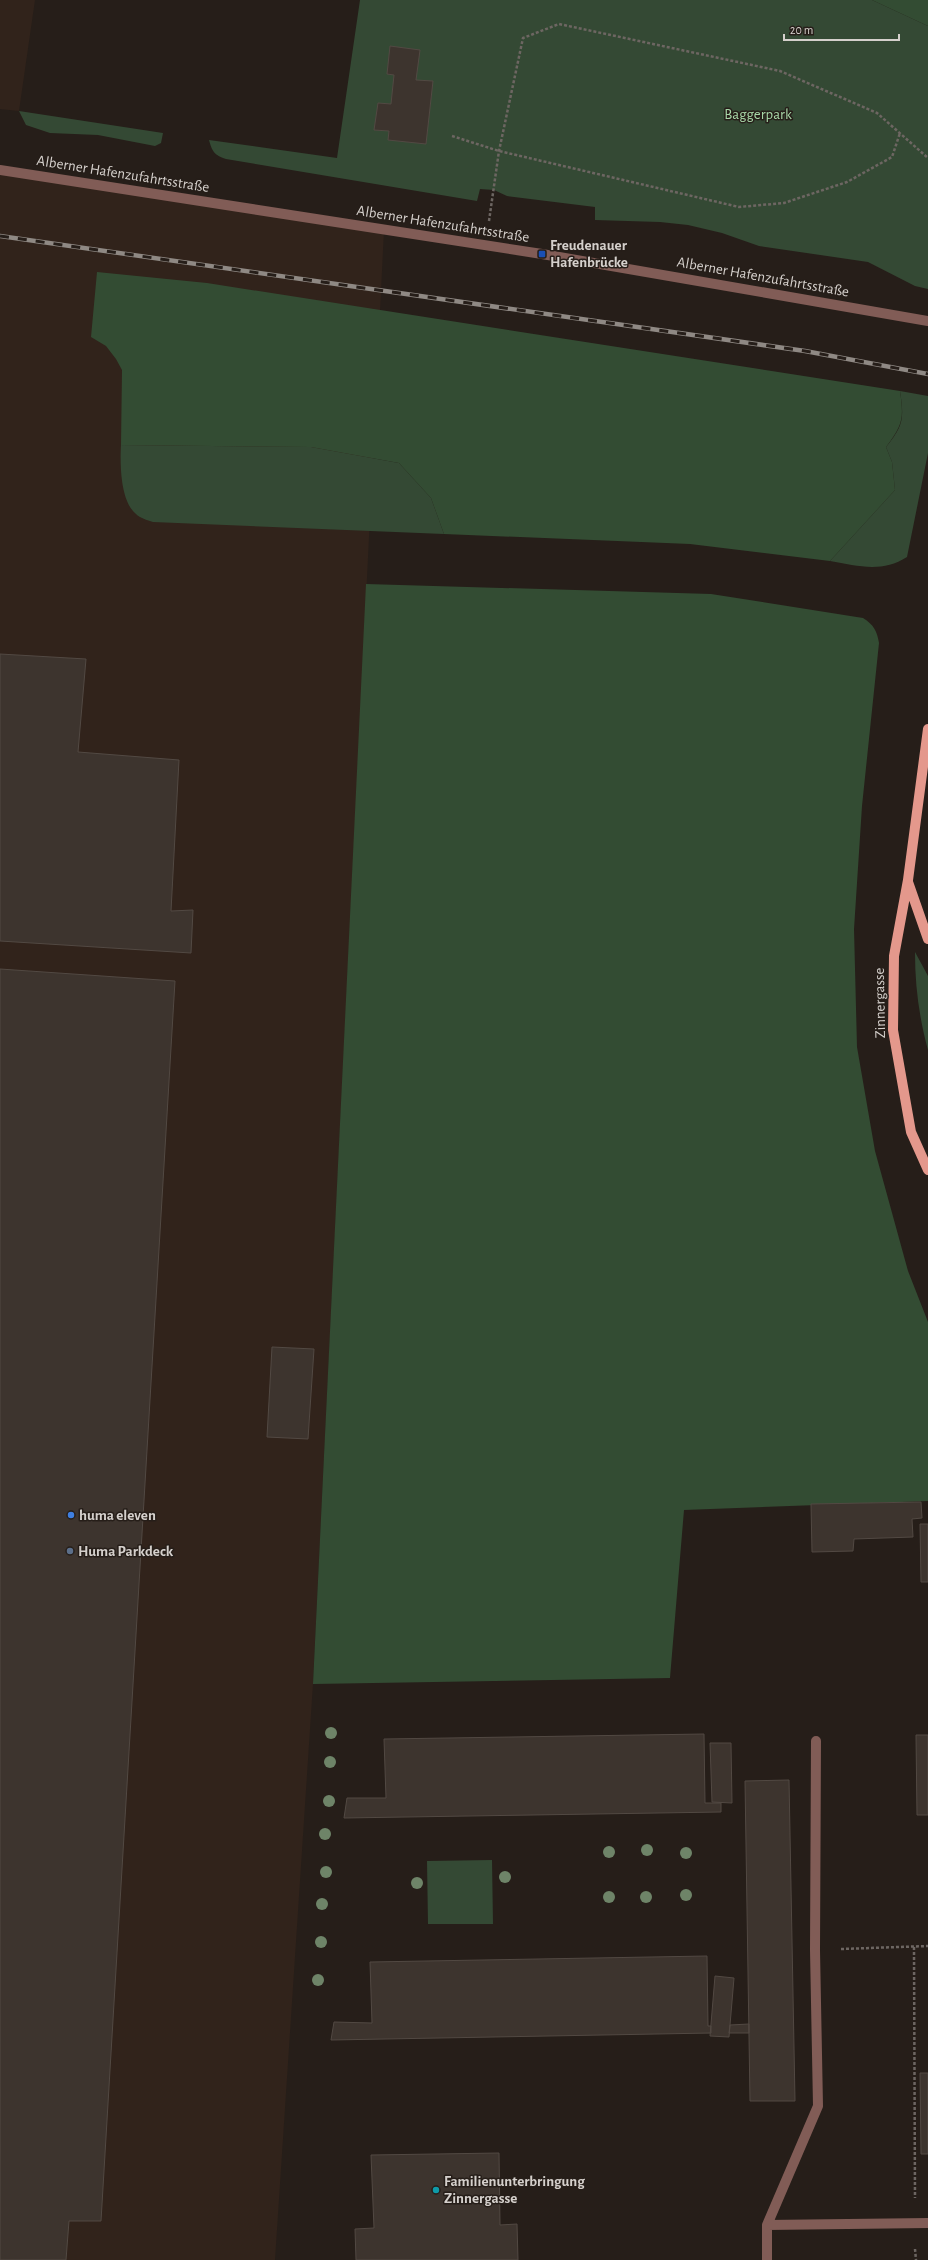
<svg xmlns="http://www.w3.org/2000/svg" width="928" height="2260" font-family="'Alegreya Sans',sans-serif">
<rect width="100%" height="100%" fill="#261e19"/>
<path fill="#31231b" d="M0,0H35L19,111L0,109Z
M0,170L384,230L313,1684L275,2260H0Z"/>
<path fill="#344934" d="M360,0H872L928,26V289L915,286L868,262L759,246L722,233L688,225L660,222L595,220V207L507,196L494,190L480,189L477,201L226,159C214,155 212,151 209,140L337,158Z
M19,111L163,133L161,143L155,146L98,135L50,133L26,125Z
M900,391L928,396V453L907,557C882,573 858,566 830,561L895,490L892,462L886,447C904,425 904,418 900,391Z
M121,445L311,447L399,463L431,498L444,534L153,522C147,520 140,518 136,514C120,501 120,463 121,445Z
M915,952L928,976V1050C919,1017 915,986 915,952Z
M492,1860L493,1924H428L427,1861Z"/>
<path fill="#334c33" d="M872,0H928V26Z
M97,272L207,283L900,391C904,419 903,424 886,447L892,462L895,490L830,561L690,544L444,534L431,498L399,463L311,447L121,445L122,370L116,359L106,346L91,337Z
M366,584L711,594L863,618C874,625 877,631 879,643L862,806L854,929L857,1047L875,1151L908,1271L928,1322V1501L684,1510L670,1678L313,1684Z"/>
<path fill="#3d342e" stroke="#524943" d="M390,46L420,50L416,80L433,81L426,144L388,140L389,131L374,130L378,103L391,104L394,75L387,74Z
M0,654L86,659L78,752L179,760L171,911L193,910L191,953L0,941Z
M0,969L175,981L101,2221H69L66,2260H0Z
M272,1347L314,1349L308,1439L267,1437Z
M921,1502L922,1518L912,1519L913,1537L854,1539L853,1551L812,1552L811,1504Z
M920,1524H928V1582H921Z
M704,1734L705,1803H721V1812L344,1818L347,1798H386L384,1739Z
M916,1735H928V1815H917Z
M710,1743H731L732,1803L712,1802Z
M789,1780L795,2101H750L745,1781Z
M707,1956L708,2026H711V2033L331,2040L334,2022L372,2023L370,1962Z
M715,1976L734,1978L729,2037L710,2036Z
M749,2024V2033H729L730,2025Z
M920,2073H928V2154H921Z
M499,2153L500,2225L517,2224L518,2260H356L355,2229L374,2228L371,2155Z"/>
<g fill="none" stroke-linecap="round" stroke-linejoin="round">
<path stroke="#6d6662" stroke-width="2.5" stroke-dasharray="3 2" stroke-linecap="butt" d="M452,136L499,151L739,207L784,203L847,182L892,157L900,133
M489,221L499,151L523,38L559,24L780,71L877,113L928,158
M914,1947L915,2198
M841,1949L928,1946
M915,2249L916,2260"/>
<path stroke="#815c56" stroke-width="10" d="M0,170L542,254L928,321
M767,2225L818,2106L815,1950L816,1741
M767,2260V2225L928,2223"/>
<path stroke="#e4988c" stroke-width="10" d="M928,729L908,880L894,956L893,1030L911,1132L928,1170
M908,882L928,939"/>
<defs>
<path id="rail" d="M0,236L805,351L928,374"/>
</defs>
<use href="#rail" stroke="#8f8984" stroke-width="4.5"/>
<use href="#rail" stroke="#261e19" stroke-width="3" stroke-dasharray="9" stroke-linecap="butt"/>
</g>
<g fill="#6e8468">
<circle cx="331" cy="1733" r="6"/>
<circle cx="330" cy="1762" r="6"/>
<circle cx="329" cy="1801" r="6"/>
<circle cx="325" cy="1834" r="6"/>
<circle cx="647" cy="1850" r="6"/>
<circle cx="609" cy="1852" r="6"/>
<circle cx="686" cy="1853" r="6"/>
<circle cx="326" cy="1872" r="6"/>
<circle cx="505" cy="1877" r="6"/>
<circle cx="417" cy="1883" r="6"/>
<circle cx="686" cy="1895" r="6"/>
<circle cx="609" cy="1897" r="6"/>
<circle cx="646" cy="1897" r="6"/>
<circle cx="322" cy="1904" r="6"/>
<circle cx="321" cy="1942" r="6"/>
<circle cx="318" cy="1980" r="6"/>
</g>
<rect fill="#1a4fb4" stroke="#261e19" stroke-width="1.5" x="538" y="250" width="8" height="8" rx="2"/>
<circle fill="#3f7fe0" stroke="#261e19" stroke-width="1.5" cx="71" cy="1515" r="4"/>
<circle fill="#5c6f8a" stroke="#261e19" stroke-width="1.5" cx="70" cy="1551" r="4"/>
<circle fill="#0f9aa8" stroke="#261e19" stroke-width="1.5" cx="436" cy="2190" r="4"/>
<g text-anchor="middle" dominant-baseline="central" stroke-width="3" stroke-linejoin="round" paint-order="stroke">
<g font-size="15" fill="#a8d7a8" stroke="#261e19">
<text x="758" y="114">Baggerpark</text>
</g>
<g font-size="15" fill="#d5d0cc" stroke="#261e19">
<text transform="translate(123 174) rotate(9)">Alberner Hafenzufahrtsstraße</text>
<text transform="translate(443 224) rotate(9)">Alberner Hafenzufahrtsstraße</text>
<text transform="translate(763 277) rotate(10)">Alberner Hafenzufahrtsstraße</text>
<text transform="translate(880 1003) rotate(-91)">Zinnergasse</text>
</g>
<g font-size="15" font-weight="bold" fill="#d5d0cc" stroke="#261e19" text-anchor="start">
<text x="550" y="245">Freudenauer<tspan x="550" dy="17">Hafenbrücke</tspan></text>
<text x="79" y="1515">huma eleven</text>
<text x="78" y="1551">Huma Parkdeck</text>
<text x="444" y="2181">Familienunterbringung<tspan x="444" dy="17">Zinnergasse</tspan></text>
</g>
</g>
<path d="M784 34v6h115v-6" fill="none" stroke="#d5d0cc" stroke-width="2"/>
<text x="790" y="34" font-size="12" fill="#d5d0cc" stroke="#261e19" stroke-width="3" paint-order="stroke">20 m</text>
</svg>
